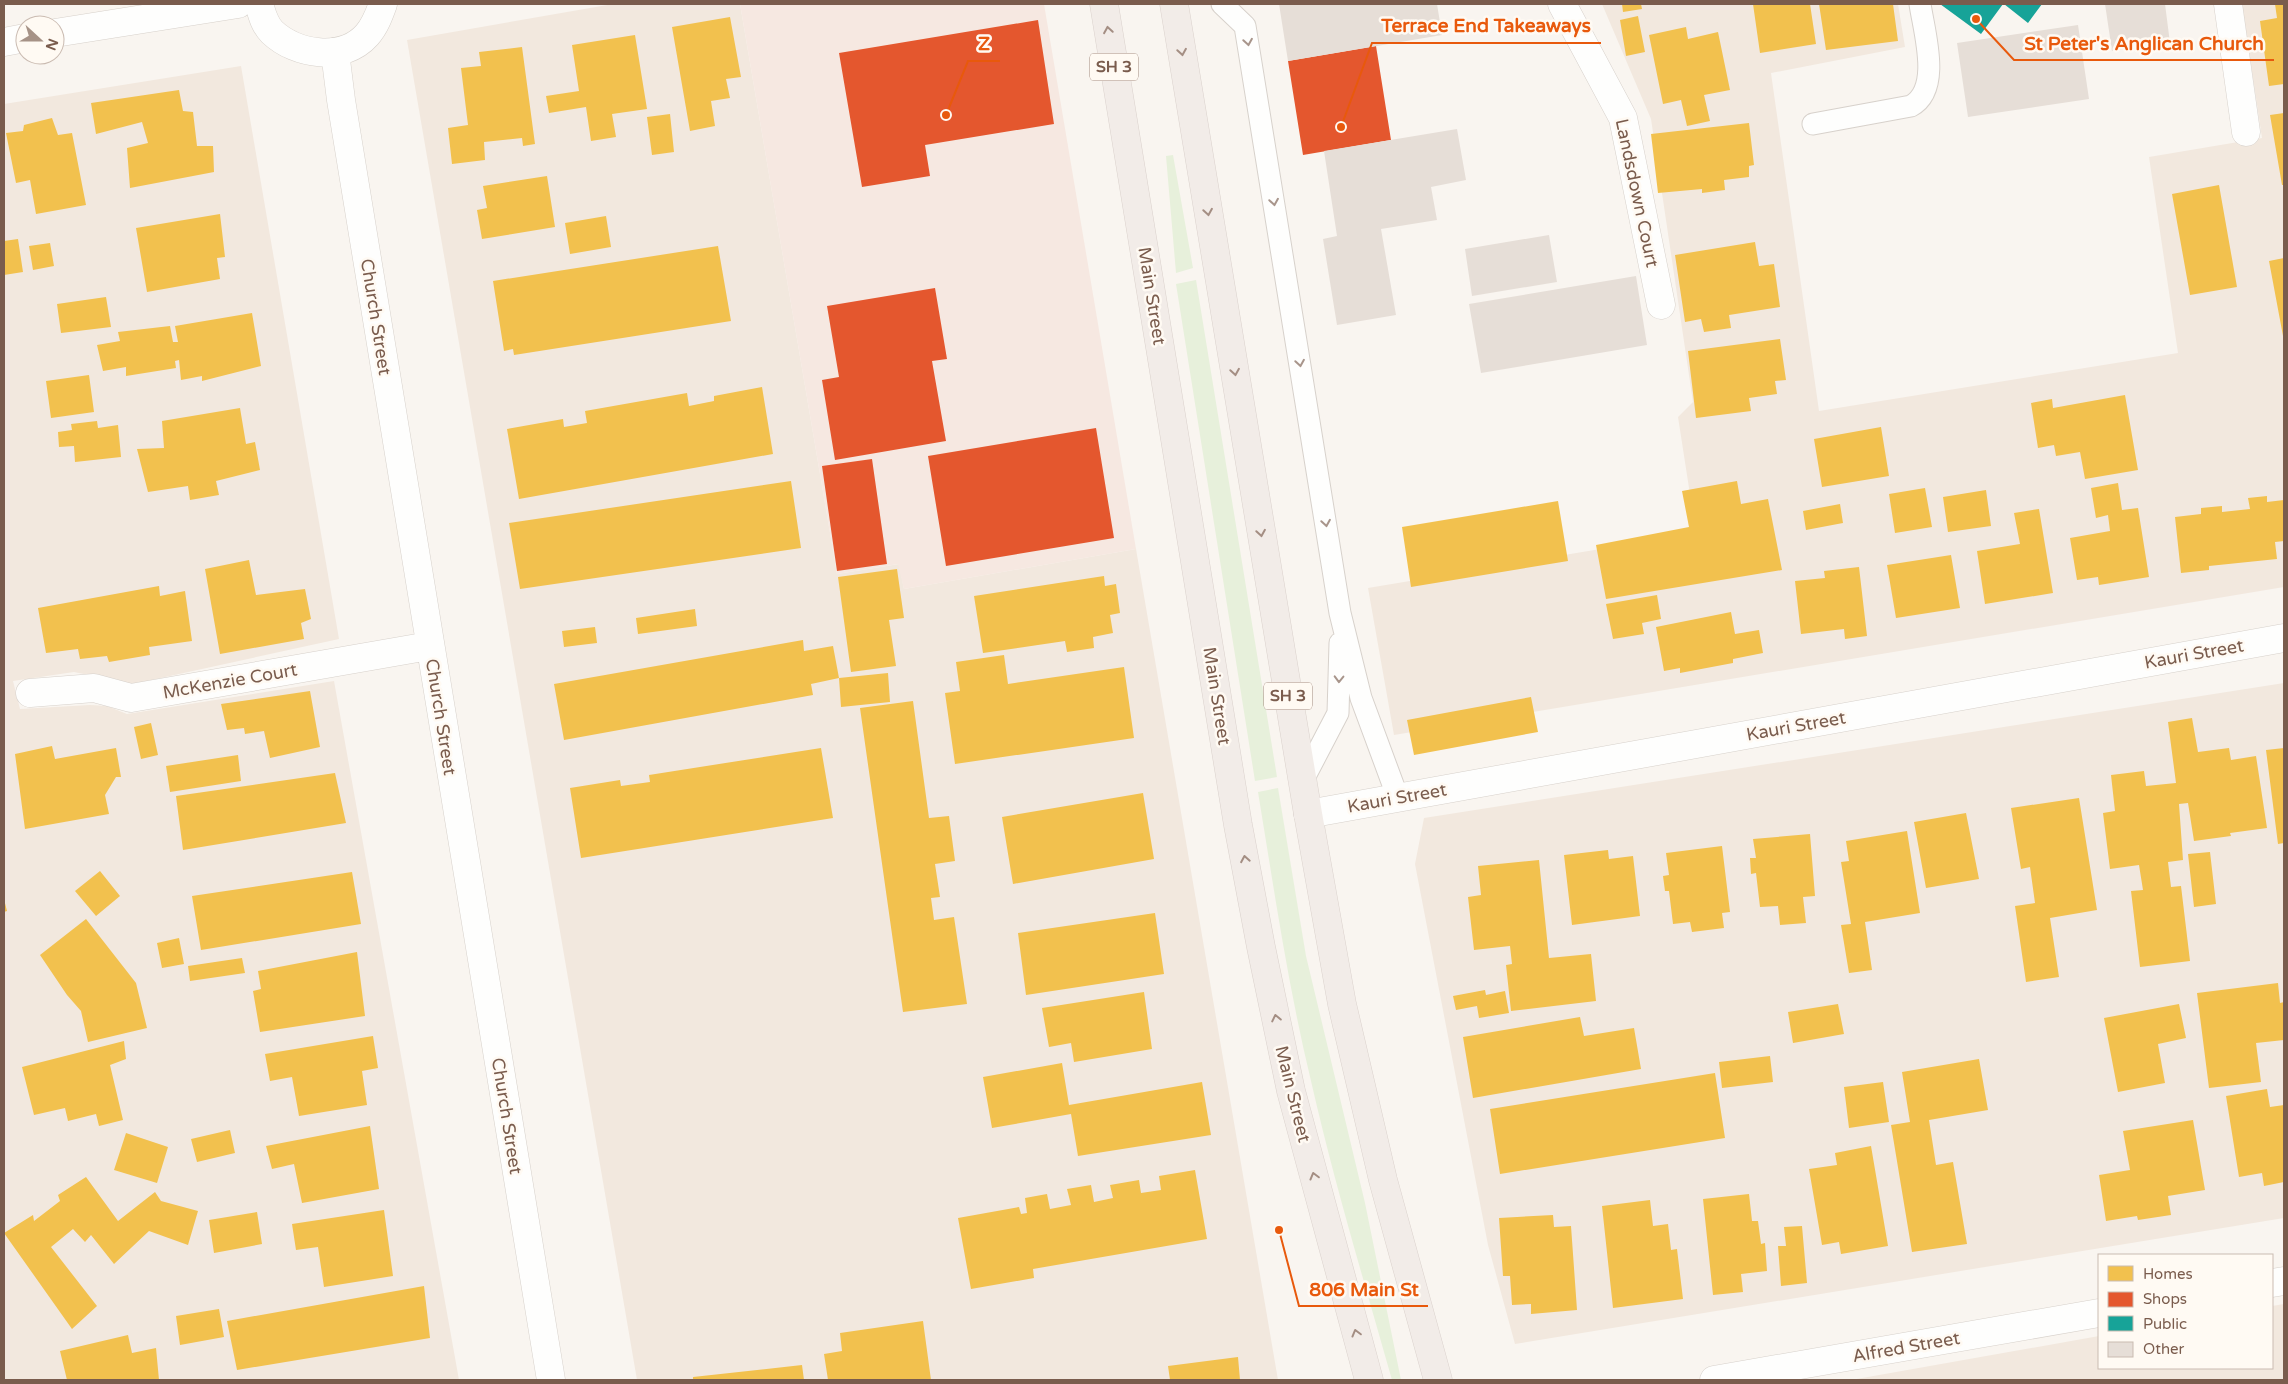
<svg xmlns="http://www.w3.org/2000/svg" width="2288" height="1384" font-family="'Varela Round',sans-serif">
<rect width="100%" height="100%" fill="#f9f5f0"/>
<path fill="#f2e8de" d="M613,4H740L837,574L899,564L904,589L1136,549L1278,1380H637L407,40Z
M1602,4H1898L1905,47L1771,73L1819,411L2178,353L2149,157L2262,138L2242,4H2284V587L1394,735L1368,588L1696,533L1678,417L1693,402L1651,119Z
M241,66L339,639L133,684L74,672L13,681L20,709L90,705L107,706L127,714L334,681L459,1380H4V104Z
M2284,683V1218L1515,1344L1488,1245L1415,864L1424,818Z
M2284,1304V1380H1851L2099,1336V1368H2272V1306Z"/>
<path fill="#f6e8e1" d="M740,4H1044L1136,549L904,589L898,564L837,574Z"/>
<path fill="#e7f0db" d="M1173,155L1193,268L1176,273L1166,156Z
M1196,280L1277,777L1255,781L1176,284Z
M1278,788L1306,956L1365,1203L1401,1380H1392C1364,1281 1334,1182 1311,1081C1288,986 1274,889 1258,792Z"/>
<path fill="#f2c14e" d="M1622,4H1641L1642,9L1623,12Z
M1753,4H1810L1816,44L1760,53Z
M1819,4H1893L1898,41L1826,50Z
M2275,4H2284V84L2269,86L2260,21L2277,18Z
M1638,16L1645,52L1626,56L1620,20Z
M730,17L741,77L726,79L730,98L711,101L715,126L690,131L672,27Z
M1686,27L1688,39L1718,32L1730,90L1704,95L1710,121L1687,126L1681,100L1663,104L1649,35Z
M635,35L647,109L612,114L616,137L591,141L586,107L549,113L546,96L579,91L572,45Z
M522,47L535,144L523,146L522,138L484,142L485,160L452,164L448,128L468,125L461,68L481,66L479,52Z
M179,90L183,111L193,112L197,146H213L214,172L130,188L127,148L148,143L142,122L96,134L91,103Z
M2284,113V185H2282L2270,115Z
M670,114L674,152L652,155L647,117Z
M52,118L58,135L72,133L86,205L36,214L30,180L16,183L6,133L23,131L24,125Z
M1749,123L1754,165L1749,166V177L1724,180L1725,190L1702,193V189L1658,193L1651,134Z
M547,176L555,227L482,239L477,210L487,208L483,186Z
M2219,185L2237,287L2190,295L2172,194Z
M220,214L225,257L217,258L220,279L147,292L136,228Z
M606,216L611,247L570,254L565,223Z
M18,239L23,272L4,275V241Z
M1755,242L1759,266L1774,264L1780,307L1729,315L1731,328L1704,332L1701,319L1685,322L1675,255Z
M50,243L54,266L33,270L29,246Z
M718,246L731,321L514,355L513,349L504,351L493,281Z
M2284,258V335L2283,336L2269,261Z
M106,297L111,327L61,333L57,304Z
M252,313L261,366L202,381V376L181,380L179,360L175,361L176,368L126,376V367L103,371L97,345L120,341L118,332L170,326L173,342H178L175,326Z
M1780,339L1786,380L1775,381L1777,394L1749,398L1751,411L1696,418L1688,351Z
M89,375L94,412L51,418L46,381Z
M762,387L773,454L519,499L507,429L563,419L564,427L587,423L585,411L687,393L689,406L714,401V396Z
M2125,395L2138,470L2085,479L2080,452L2056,456L2054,445L2038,448L2031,403L2052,399L2053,408Z
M240,408L246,444L255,442L260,470L216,481L219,495L190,500L188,486L148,492L137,449L164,448L162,421Z
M97,421L98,428L118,425L121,457L75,462L74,446L59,447L58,432L72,430L71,424Z
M1881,427L1889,476L1822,487L1814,439Z
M791,481L801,548L520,589L509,523Z
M1737,481L1741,504L1768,499L1782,570L1606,599L1596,545L1689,527L1682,491Z
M2118,483L2122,510L2138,508L2149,577L2099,585L2098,577L2077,580L2070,538L2110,531L2108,515L2096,518L2091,488Z
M1925,488L1932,527L1895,533L1889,494Z
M1986,490L1991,526L1948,532L1943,497Z
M2267,496V502L2284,500V541L2275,542L2277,559L2209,566V570L2181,573L2175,517L2201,514V508L2222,506V512L2250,509L2248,498Z
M1558,501L1568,561L1411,587L1402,527Z
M1840,504L1843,523L1806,530L1803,511Z
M2039,509L2053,593L1985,604L1977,551L2020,544L2014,513Z
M1951,555L1960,608L1896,618L1887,565Z
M249,560L256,595L305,589L311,619L301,623L304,639L220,654L205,569Z
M1859,567L1867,636L1845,639L1844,629L1801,634L1795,581L1825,578L1824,571Z
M897,569L904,618L889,620L896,666L851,672L838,577Z
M1104,576L1105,586L1116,584L1120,613L1110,615L1113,633L1093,637L1094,648L1067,652L1065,641L983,653L974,596Z
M159,586L160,596L185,591L192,641L149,647L150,655L109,662L107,656L80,659L78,649L46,653L38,608Z
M1657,595L1661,619L1642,623L1644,634L1613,639L1606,604Z
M695,609L697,626L638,634L636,618Z
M1731,612L1735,634L1759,630L1763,653L1733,659V663L1680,673V668L1664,671L1656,627Z
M595,627L597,643L564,647L562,631Z
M803,640L804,651L833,646L839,678L888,673L890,702L841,707L839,678L811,684L813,695L564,740L554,684Z
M1004,655L1008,684L1124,667L1134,738L955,764L945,693L960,691L956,662Z
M310,691L320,747L270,758L264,731L245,734L244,728L227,730L221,704Z
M1531,697L1538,732L1414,755L1407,720Z
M913,701L929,818L949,816L955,861L935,864L940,897L931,898L934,920L954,917L967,1004L903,1012L860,708Z
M2192,718L2198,752L2229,748L2231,760L2256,756L2267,828L2230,833L2231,836L2194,841L2188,803L2179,804L2183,860L2168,862L2171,887L2181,886L2190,961L2140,967L2131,891L2143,890L2139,865L2110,869L2103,813L2115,811L2111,775L2144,771L2146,786L2176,783L2168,722Z
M151,723L158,755L141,759L134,727Z
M52,746L55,759L116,748L121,777H116L105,795L109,814L25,829L15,754Z
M821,748L833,818L581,858L570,788L620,780L621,786L650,782L649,775Z
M2284,748V843L2278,844L2266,750Z
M238,755L241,781L170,792L166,766Z
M335,773L346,823L183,850L176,796Z
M1143,793L1154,859L1013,884L1002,817Z
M2079,798L2097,910L2050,918L2059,977L2026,982L2015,906L2035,903L2030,867L2021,869L2011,808Z
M1966,813L1979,879L1926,888L1914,822Z
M1907,831L1920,913L1865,922L1872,970L1849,973L1841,925L1851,924L1841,862L1849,861L1846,841Z
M1810,834L1815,896L1803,897L1806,923L1780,925L1778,906L1760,907L1756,873L1751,874L1750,858H1756L1753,839Z
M1722,846L1730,912L1722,913L1724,928L1692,932L1690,922L1673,924L1669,891H1665L1663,876L1669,875L1666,853Z
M1608,850L1609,859L1633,856L1640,916L1572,925L1564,855Z
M2210,852L2216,904L2194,907L2188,854Z
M1539,860L1549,958L1591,954L1596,1001L1511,1011L1506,965L1512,964L1510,946L1474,950L1468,897L1481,895L1478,866Z
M100,871L120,896L96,916L75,891Z
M352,872L361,924L201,950L192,896Z
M4,899L7,911L4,912Z
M1155,913L1164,974L1026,995L1018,933Z
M86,919L136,983L147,1028L88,1042L81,1011L67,995L40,955Z
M179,938L184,964L162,968L157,943Z
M357,952L365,1016L260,1032L253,991L261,989L258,971Z
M242,958L245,973L190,981L188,966Z
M2278,983L2280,1003L2284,1002V1040L2256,1043L2261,1082L2209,1088L2197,993Z
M1485,990L1486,995L1505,991L1509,1013L1479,1018L1477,1006L1456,1010L1453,996Z
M1144,992L1152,1049L1074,1062L1071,1043L1049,1047L1042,1008Z
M1838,1004L1844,1034L1793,1043L1788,1012Z
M2179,1004L2186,1038L2158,1044L2165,1083L2118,1092L2104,1018Z
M1580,1017L1584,1036L1634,1028L1641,1069L1473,1098L1463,1037Z
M373,1036L378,1068L362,1071L367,1105L299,1116L292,1077L270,1081L265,1054Z
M124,1041L126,1059L110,1065L123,1120L99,1126L96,1114L68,1121L65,1108L34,1115L22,1067Z
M1770,1056L1773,1082L1722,1088L1719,1062Z
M1979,1059L1988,1110L1929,1120L1936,1165L1953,1162L1967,1244L1912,1252L1891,1125L1910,1122L1902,1072Z
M1062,1063L1069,1105L1202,1082L1211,1135L1078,1156L1071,1114L992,1128L983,1077Z
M1715,1073L1725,1138L1500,1174L1490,1109Z
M1883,1082L1889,1122L1849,1128L1844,1087Z
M2267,1089L2270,1107L2284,1105V1182L2264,1186L2262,1173L2239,1177L2226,1096Z
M2193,1120L2205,1190L2168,1196L2171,1215L2138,1220L2137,1216L2106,1221L2099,1175L2130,1170L2123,1131Z
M370,1126L379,1189L302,1203L294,1164L272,1169L266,1146Z
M230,1130L235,1153L197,1162L191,1139Z
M126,1133L168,1147L157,1183L114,1170Z
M1871,1146L1888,1246L1841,1254L1839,1242L1822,1245L1809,1169L1837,1165L1835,1153Z
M1195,1170L1207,1239L1033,1269L1034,1278L971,1289L958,1218L1019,1207L1021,1214L1027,1213L1025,1198L1047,1194L1050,1209L1071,1205L1067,1189L1091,1185L1094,1202L1113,1198L1110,1185L1139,1180L1141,1193L1161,1190L1159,1176Z
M86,1177L118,1221L155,1192L161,1201L198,1211L188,1245L149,1231L114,1264L91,1235L85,1242L73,1229L51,1247L97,1306L72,1329L4,1233L33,1215L34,1221L60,1201L58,1195Z
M1749,1194L1752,1221H1758L1761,1244L1765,1243L1767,1271L1741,1274L1743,1292L1713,1295L1703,1199Z
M1650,1200L1653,1226L1668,1224L1671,1250L1677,1249L1683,1299L1613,1308L1602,1206Z
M384,1210L393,1276L324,1287L318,1247L296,1250L292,1224Z
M257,1212L262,1244L214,1253L209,1220Z
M1553,1215L1554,1227L1571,1226L1577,1310L1531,1314V1304L1512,1305L1510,1276H1503L1499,1218Z
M1802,1226L1807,1283L1781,1286L1778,1246H1786L1784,1227Z
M424,1286L430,1338L237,1370L227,1321Z
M219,1309L224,1337L180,1345L176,1316Z
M923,1321L931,1380H828L824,1354L842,1351L840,1333Z
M128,1335L132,1353L156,1348L159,1380H67L60,1351Z
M1238,1357L1240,1380H1170L1168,1366Z
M802,1365L804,1380H693V1377Z"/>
<path fill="#e4572e" d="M1038,20L1054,124L925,145L930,176L862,187L839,53Z
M1376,46L1391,140L1303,155L1288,61Z
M935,288L947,359L932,361L946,441L835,460L822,380L839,377L827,306Z
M1096,428L1114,538L946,566L928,456Z
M872,459L887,564L837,571L822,466Z"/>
<path fill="#17a398" d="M1940,4H2003L1981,34Z
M2004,4H2042L2028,23Z"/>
<path fill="#e6ded7" d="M1279,4H1437L1442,35L1288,61Z
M2105,4H2165L2170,43L2112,51Z
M2078,25L2089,99L1968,117L1957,43Z
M1457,129L1466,180L1431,187L1437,220L1381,229L1396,315L1337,325L1323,239L1337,236L1324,151Z
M1549,235L1557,282L1472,296L1465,249Z
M1636,276L1647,345L1481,373L1469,304Z"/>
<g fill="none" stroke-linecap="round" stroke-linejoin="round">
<defs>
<path id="service" d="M1222,4L1245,26L1340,613L1361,698L1398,798
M1813,124L1911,106C1942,89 1924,32 1920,4
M1302,782L1338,713L1340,643"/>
<path id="minor" d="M1562,4L1623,118L1661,305
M2228,4L2246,132
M335,52L341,100L551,1380
M30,693L94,688L131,698L429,646
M1308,814L2284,638
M2272,1283L2284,1281
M1714,1380L2099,1313"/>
<path id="tertiary" d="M259,4C262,14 264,24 272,32C296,55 343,62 367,35C375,26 379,15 383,4
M55,33L238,4
M4,42L25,38"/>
<path id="trunk" d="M1104,4L1238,825L1261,947L1291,1091L1369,1380
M1174,4L1308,814L1342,1004L1383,1180L1438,1380"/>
</defs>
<use href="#service" stroke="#d7d1cb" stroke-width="23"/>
<use href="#minor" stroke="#d7d1cb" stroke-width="29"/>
<use href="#tertiary" stroke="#d7d1cb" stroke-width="29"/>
<use href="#trunk" stroke="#dad1cc" stroke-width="29"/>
<use href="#service" stroke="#fefefd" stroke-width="21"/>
<use href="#minor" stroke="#fefefd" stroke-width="28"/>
<use href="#tertiary" stroke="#fefefd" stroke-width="28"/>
<use href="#trunk" stroke="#f2ece8" stroke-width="28"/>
</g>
<defs><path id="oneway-chevron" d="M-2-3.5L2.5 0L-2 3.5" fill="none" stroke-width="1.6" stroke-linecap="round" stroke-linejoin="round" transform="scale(1.25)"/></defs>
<g stroke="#a48e83">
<use href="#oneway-chevron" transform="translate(1108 30) rotate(-99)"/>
<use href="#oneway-chevron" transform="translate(1182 52) rotate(81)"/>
<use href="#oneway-chevron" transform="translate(1208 212) rotate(81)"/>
<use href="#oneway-chevron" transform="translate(1235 372) rotate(81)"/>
<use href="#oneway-chevron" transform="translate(1261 533) rotate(81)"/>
<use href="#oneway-chevron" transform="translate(1245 859) rotate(-100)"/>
<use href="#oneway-chevron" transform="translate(1276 1018) rotate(-102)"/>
<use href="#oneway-chevron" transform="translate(1314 1176) rotate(-105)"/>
<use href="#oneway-chevron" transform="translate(1356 1333) rotate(-105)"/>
</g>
<g stroke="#a8958b">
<use href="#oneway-chevron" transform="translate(1248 42) rotate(81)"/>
<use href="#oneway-chevron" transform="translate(1274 202) rotate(81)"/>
<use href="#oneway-chevron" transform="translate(1300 363) rotate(81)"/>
<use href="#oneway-chevron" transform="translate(1326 523) rotate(81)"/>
<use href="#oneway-chevron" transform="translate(1339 679) rotate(91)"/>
</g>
<g text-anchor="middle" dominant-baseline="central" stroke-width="5" stroke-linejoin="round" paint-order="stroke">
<g fill="#fffaf3" stroke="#a28b7f" stroke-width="1">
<rect x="1090" y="53.5" width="48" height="27" rx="4"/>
<rect x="1264" y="682.5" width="48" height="27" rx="4"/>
</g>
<g font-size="16" font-weight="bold" fill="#7a5c4d">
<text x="1114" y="67">SH 3</text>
<text x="1288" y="696">SH 3</text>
</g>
<g font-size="18" fill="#7a5c4d" stroke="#fffaf3">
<text transform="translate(1637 193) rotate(78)">Landsdown Court</text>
<text transform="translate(1152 296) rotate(81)">Main Street</text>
<text transform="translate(376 317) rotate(81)">Church Street</text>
<text transform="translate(2194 654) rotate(-10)">Kauri Street</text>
<text transform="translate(230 681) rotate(-10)">McKenzie Court</text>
<text transform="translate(1217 696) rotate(81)">Main Street</text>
<text transform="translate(441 717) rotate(81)">Church Street</text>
<text transform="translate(1796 726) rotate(-10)">Kauri Street</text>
<text transform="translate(1397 798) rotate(-10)">Kauri Street</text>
<text transform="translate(1293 1094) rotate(76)">Main Street</text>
<text transform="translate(507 1116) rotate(81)">Church Street</text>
<text transform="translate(1906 1347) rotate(-10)">Alfred Street</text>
</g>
</g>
<path fill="none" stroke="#e8590c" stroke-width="2" d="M1341 127L1372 43H1601M1976 19L2014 60H2274M946 115L968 61H1000M1279 1230L1299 1306H1428"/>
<g fill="#e8590c" stroke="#fffaf3" stroke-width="2">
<circle cx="1341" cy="127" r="5"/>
<circle cx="1976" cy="19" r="5"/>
<circle cx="946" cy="115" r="5"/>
<circle cx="1279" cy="1230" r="5"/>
</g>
<g font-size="19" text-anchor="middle" font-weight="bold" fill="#e8590c" stroke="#fffaf3" stroke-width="5" stroke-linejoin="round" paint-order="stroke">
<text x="1486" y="32">Terrace End Takeaways</text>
<text x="2144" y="50">St Peter's Anglican Church</text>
<text x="984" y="50">Z</text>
<text x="1364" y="1296">806 Main St</text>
</g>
<rect width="2288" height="1384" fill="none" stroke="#7a5c4d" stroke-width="10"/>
<rect x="2098" y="1254" width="175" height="115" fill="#fffaf3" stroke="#cabbb1"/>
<rect x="2108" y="1266" width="25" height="15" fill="#f2c14e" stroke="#cabbb1"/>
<text x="2143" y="1279" font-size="15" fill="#7a5c4d">Homes</text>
<rect x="2108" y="1292" width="25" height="15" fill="#e4572e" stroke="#cabbb1"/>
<text x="2143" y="1304" font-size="15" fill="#7a5c4d">Shops</text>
<rect x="2108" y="1316" width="25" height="15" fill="#17a398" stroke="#cabbb1"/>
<text x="2143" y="1329" font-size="15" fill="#7a5c4d">Public</text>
<rect x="2108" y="1342" width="25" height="15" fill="#e6ded7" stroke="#cabbb1"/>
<text x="2143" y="1354" font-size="15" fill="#7a5c4d">Other</text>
<g transform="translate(40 40) rotate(111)"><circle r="24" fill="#fffaf3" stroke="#cabbb1"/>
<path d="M0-4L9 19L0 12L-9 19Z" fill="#a69286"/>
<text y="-8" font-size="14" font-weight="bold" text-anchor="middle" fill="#7a5c4d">N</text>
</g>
</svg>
